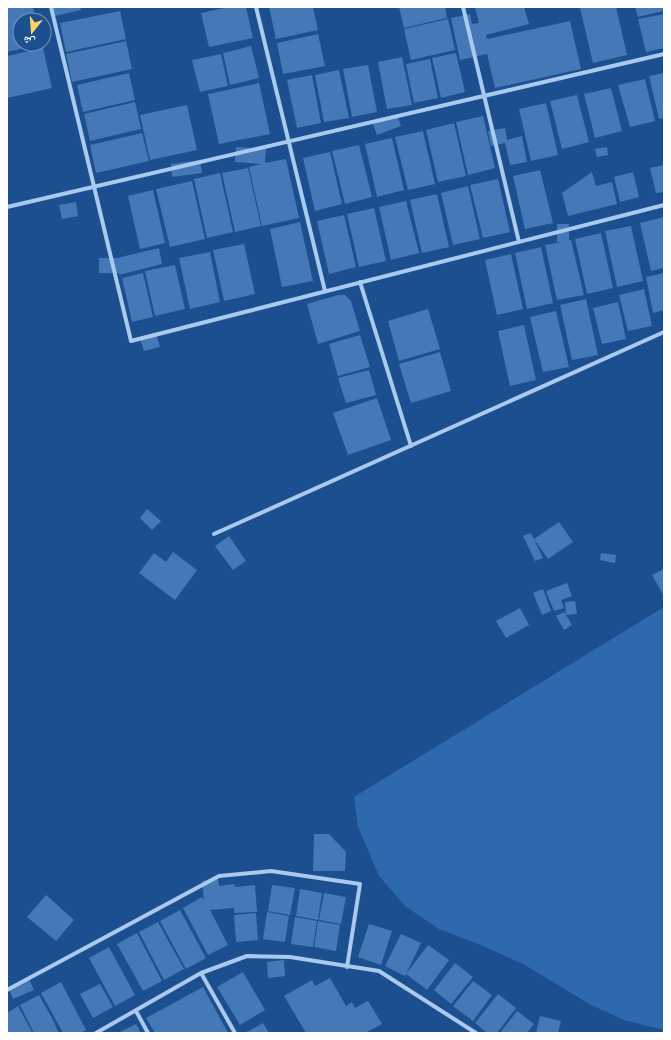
<svg xmlns="http://www.w3.org/2000/svg" width="671" height="1040" font-family="Figtree,'Noto Naskh Arabic',sans-serif">
<rect width="100%" height="100%" fill="#1b4f8f"/>
<path fill="#2e69ad" d="M664,607V1030L624,1020L591,1005L525,965L483,946L439,929L405,906L379,876L358,827L354,797Z"/>
<path fill="#4478b7" d="M7,7H33L36,20H20V44L37,45L7,52Z
M53,7H80L81,10L55,16Z
M229,7H246L253,38L209,47L201,13Z
M269,7H313L318,30L276,39Z
M399,7H445L447,18L404,28Z
M475,7H524L529,24L486,35L487,39L570,21L581,69L495,88L487,54L460,60L451,18L470,14L472,24L479,23Z
M584,7H616L627,55L593,63L580,8Z
M635,7H664V11L638,17Z
M120,11L126,39L66,52L60,23Z
M664,14V48L646,52L638,19Z
M448,19L455,50L411,60L404,29Z
M318,34L325,66L283,74L277,43Z
M126,41L132,69L72,82L66,54Z
M251,46L259,78L230,85L223,53Z
M43,48L52,88L7,98V56Z
M456,53L465,92L441,98L432,58Z
M221,54L228,86L200,92L192,60Z
M402,57L412,105L387,109L378,62Z
M430,59L438,98L414,103L406,64Z
M368,65L377,112L352,117L343,69Z
M339,70L349,118L324,122L315,75Z
M129,73L135,100L83,112L77,85Z
M664,73V118L659,119L649,76Z
M312,75L321,123L297,128L287,80Z
M645,79L655,121L630,127L618,85Z
M259,83L270,134L219,144L208,94Z
M611,88L622,131L595,138L584,94Z
M577,95L589,142L562,149L550,101Z
M135,102L141,129L90,141L84,114Z
M546,103L558,155L531,161L519,109Z
M187,105L197,150L150,160L140,115Z
M397,115L401,126L377,135L373,124Z
M483,116L495,168L468,175L456,122Z
M454,123L466,176L438,182L426,130Z
M505,128L507,140L522,136L527,162L510,165L505,143L491,146L488,131Z
M423,131L435,184L408,190L395,137Z
M142,133L149,161L96,173L90,145Z
M392,138L404,190L377,197L365,144Z
M359,145L372,197L345,204L332,151Z
M236,147L266,149L265,163L286,159L299,218L262,226L249,167L261,164L235,162Z
M607,147L608,155L597,157L595,149Z
M330,152L342,204L315,211L303,158Z
M200,160L202,173L172,177L171,164Z
M664,165V192L656,193L650,168Z
M248,168L261,226L235,232L222,173Z
M540,170L553,223L525,229L513,176Z
M592,172L596,186L612,182L617,204L568,216L562,193Z
M633,172L639,197L620,202L614,177Z
M220,173L233,232L207,238L194,179Z
M498,179L510,232L483,238L470,185Z
M192,181L205,239L170,247L156,189Z
M468,186L480,239L453,245L441,193Z
M153,190L165,243L140,249L128,196Z
M437,194L449,247L422,253L410,200Z
M406,201L419,253L391,260L379,207Z
M76,202L78,216L62,219L59,205Z
M374,208L386,261L359,267L347,214Z
M344,215L356,267L329,274L317,221Z
M664,217V268L651,271L640,223Z
M300,222L313,281L282,287L270,229Z
M557,224H569V240H571L584,295L557,300L545,245L562,242H557Z
M631,226L643,281L617,287L605,231Z
M601,233L613,288L587,294L575,239Z
M244,244L255,294L224,301L213,250Z
M541,247L553,303L527,309L515,253Z
M159,248L162,264L119,275V273H99V258H117Z
M210,252L220,302L190,309L179,258Z
M511,254L523,309L497,315L485,260Z
M175,265L185,309L155,316L145,271Z
M143,273L153,317L132,322L122,278Z
M664,273V310L653,313L646,277Z
M644,289L652,326L628,331L619,295Z
M338,295H345L351,301L360,331L318,344L307,304Z
M586,299L598,355L572,360L560,305Z
M618,302L626,339L602,344L593,308Z
M428,309L440,349L399,361L388,321Z
M556,311L569,367L543,372L530,317Z
M524,325L536,380L510,386L498,331Z
M156,334L160,347L144,351L140,339Z
M360,335L370,367L338,376L329,344Z
M440,352L451,391L411,403L399,364Z
M369,370L376,395L346,403L338,378Z
M377,398L391,440L348,455L333,413Z
M147,509L161,521L152,530L140,518Z
M559,522L573,542L548,559L534,539Z
M531,533L543,558L535,561L523,536Z
M229,536L246,561L233,570L215,546Z
M173,552L197,570L175,600L139,573L154,553L166,562Z
M601,553L616,555L615,563L600,560Z
M664,569V596L652,575Z
M567,583L572,596L561,600L564,608L554,611L546,591Z
M543,589L551,611L542,615L533,593Z
M575,601L577,614L566,615L572,625L564,630L556,616L564,612L566,615L565,602Z
M520,608L529,625L506,638L496,621Z
M314,834H329L346,852L345,871H313Z
M218,879L219,886L234,884L235,887L255,885L257,912L234,913V908L210,910L228,945L208,955L183,908L202,897L204,901L202,881Z
M272,885L295,888L290,915L268,911Z
M300,889L322,893L318,920L296,916Z
M324,893L346,897L341,924L319,920Z
M46,895L74,920L56,941L27,917Z
M180,910L206,958L186,969L160,921Z
M267,912L289,916L285,942L263,939Z
M256,913L258,940L236,942L234,915Z
M295,917L317,921L313,947L291,944Z
M318,921L340,925L336,951L314,947Z
M158,922L184,969L164,980L139,932Z
M369,924L392,931L381,965L358,957Z
M137,933L162,981L143,991L117,944Z
M401,934L421,943L405,976L385,966Z
M428,945L449,960L427,990L406,974Z
M109,947L135,995L115,1006L89,958Z
M284,960L285,976L268,978L267,962Z
M455,963L473,977L451,1004L434,990Z
M243,972L265,1010L240,1025L217,987Z
M330,978L346,1006L352,1002L355,1008L368,1001L382,1024L365,1033H306L284,996L312,980L315,986Z
M29,979L34,990L13,999L8,987Z
M473,981L492,995L473,1021L453,1006Z
M61,982L86,1030L81,1033H63L41,993Z
M100,984L113,1007L93,1018L80,994Z
M203,987L228,1033H155L146,1018Z
M498,994L516,1008L497,1033H487L475,1023Z
M39,995L52,1018L59,1033H34L20,1005Z
M18,1006L31,1030L32,1033L7,1032V1013Z
M517,1011L534,1024L527,1033H500Z
M540,1016L561,1021L558,1033H536Z
M263,1023L269,1033H245Z
M136,1024L141,1033H118Z"/>
<g fill="none" stroke-linecap="round" stroke-linejoin="round">
<path stroke="#a9c9ee" stroke-width="4" d="M51,7L131,341L664,205
M256,7L325,291
M463,7L519,242
M7,207L664,54
M360,282L411,446
M214,534L664,332
M201,973L235,1033
M7,990L219,876L271,871L360,884L347,967
M136,1011L148,1033
M96,1033L201,973L247,956L290,957L379,971L476,1033"/>
</g>
<rect width="671" height="1040" fill="none" stroke="#ffffff" stroke-width="16"/>
<g transform="translate(32 32) rotate(197)"><circle r="19" fill="#1b4f8f" stroke="#7695bc"/>
<path d="M0-3L7 15L0 10L-7 15Z" fill="#ffd166"/>
<text y="-6" font-size="11" font-weight="bold" text-anchor="middle" fill="#ffffff">ش</text>
</g>
</svg>
